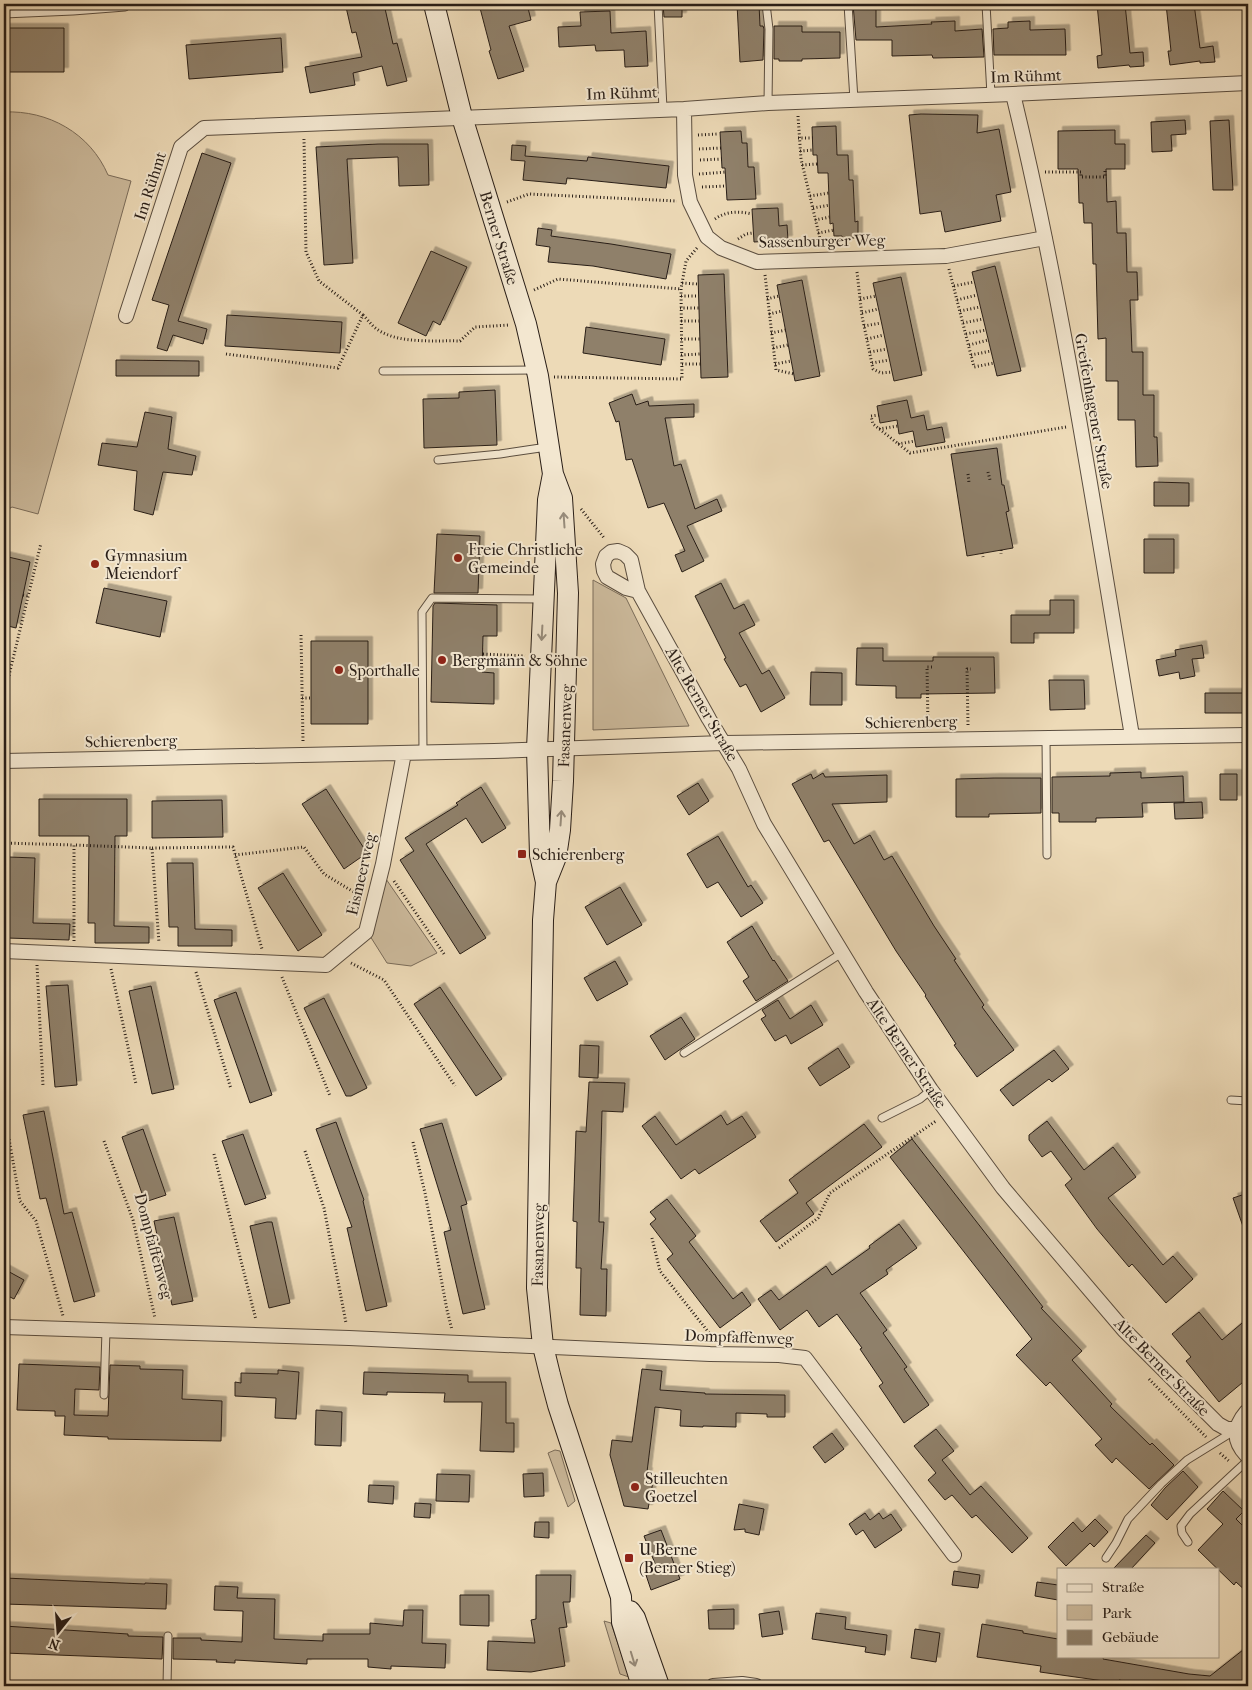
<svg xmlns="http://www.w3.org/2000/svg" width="1252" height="1690" font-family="'IM FELL French Canon',serif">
<defs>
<filter id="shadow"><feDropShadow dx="4.5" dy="-4.5" stdDeviation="0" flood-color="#0004"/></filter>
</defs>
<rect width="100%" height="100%" fill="#eddab7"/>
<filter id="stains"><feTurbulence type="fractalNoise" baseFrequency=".004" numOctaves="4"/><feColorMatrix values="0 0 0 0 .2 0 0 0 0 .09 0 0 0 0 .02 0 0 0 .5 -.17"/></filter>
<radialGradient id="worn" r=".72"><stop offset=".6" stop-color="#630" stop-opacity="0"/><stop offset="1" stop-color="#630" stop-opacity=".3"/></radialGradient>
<path fill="#ccba9c" stroke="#7a6c5a" d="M4,112C48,110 90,133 108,175L131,181L38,514L12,507L4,512Z
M593,580L626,598L689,726L593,730Z
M386,879L437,953L411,966L387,963L370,936Z
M555,1450L560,1451L575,1501L568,1507L548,1453Z
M604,1621L611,1623L629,1677L620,1674Z"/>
<path fill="#8f806a" stroke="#291e17" filter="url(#shadow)" d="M362,4H384L393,44L397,43L407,81L387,86L382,66L353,73L355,85L310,93L305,67L362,57L356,32L352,33L346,7Z
M496,4H527L531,20L509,26L524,71L498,79L489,51L491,50L480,8Z
M663,4H682V17H664Z
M737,4H759L760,26H763L764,29L763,60L740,62Z
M853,4H876V27L932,24L931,22L955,21V31L982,29L984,57L933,58L932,55L892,56V40H856Z
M1097,4H1125L1130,53L1143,52L1144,66L1130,67L1129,65L1098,68L1097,56L1102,55Z
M1166,4H1194L1200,48L1213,46L1215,62L1200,63V61L1170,65L1168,51H1171Z
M610,11L611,33L646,31L648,66L625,67L624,50L596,51L595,45L559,47L558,27L581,26L580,12Z
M1030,21V30L1065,29L1066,55H994L993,29L1008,28V22Z
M774,26H802V32H840V58L802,59V61H779V59H774Z
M4,28H64V72H4Z
M281,38L283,72L189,79L186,45Z
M921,114L978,115L977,133L999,129L1011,192L996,195L1001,221L945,232L941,211L920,214L909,115Z
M1185,120L1186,134L1171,135L1172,151L1152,152L1151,122Z
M1229,120L1233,190H1213L1210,121Z
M836,126L837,155H848L849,180H853L855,222L858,221V238H842V236H834L833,223L830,224L828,173H818L817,155H813L812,127Z
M1115,130V144H1125V169H1106L1107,202L1116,201L1117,233H1126L1127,272H1137L1138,300H1130L1132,352H1143V395H1154V437H1157L1158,466L1136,467L1135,420H1118V381H1106V338L1098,339L1096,264H1093L1092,223H1084L1083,203H1079L1078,169H1058V131Z
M741,131L742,143H747L748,167H754L756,199L727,200L725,168H722L720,132Z
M379,144H428L429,185L399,186L398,157L347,159L353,263L324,265L316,147Z
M512,145L526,146L525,156L587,161L588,157L669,166L666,188L567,178L566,184L523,180L525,161L511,160Z
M202,153L231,163L178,321L207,329L203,344L173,335L167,351L157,348L169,305L152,300Z
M778,208L779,226L787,225L788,240L754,242L752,209Z
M538,228L552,230L551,236L611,244L671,254L666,279L593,266L548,262L550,247L536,245Z
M431,251L467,267L440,325L433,321L426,336L398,323Z
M995,266L1021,371L997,376L972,272Z
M724,274L728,377L701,378L698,275Z
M901,277L922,375L894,381L873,283Z
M802,280L820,376L795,381L777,285Z
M227,315L342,322L340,353L225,346Z
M586,327L665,339L661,365L583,353Z
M116,360L199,361V376H116Z
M495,390L497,445L424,448L423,399L459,398V392Z
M632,394L636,405L648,401L649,406L694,404V417L665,418L674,466L681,464L695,509L717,499L722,511L687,526L704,561L682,572L675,555L685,551L664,503L648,508L632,459L626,460L619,421L616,422L609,403Z
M907,400L911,418L924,415L927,430L942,427L945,442L916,447L913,431L899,434L897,420L880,423L877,406Z
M145,412L172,417L168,449L196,456L192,475L163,472L153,515L134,510L137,471L98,465L102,443L137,447Z
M997,448L1002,485H1004L1009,511L1006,512L1013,548L967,556L951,454Z
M1154,482L1189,483V506H1154Z
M437,534L480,536L478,593H434Z
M1144,539H1174V573H1144Z
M4,556L30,562L16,628L4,625Z
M721,583L734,609L744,604L755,625L739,633L762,674L769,670L785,698L761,712L746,684L740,687L724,659L726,658L695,596Z
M104,588L167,601L160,637L96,623Z
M1050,600H1074V633H1034V643H1011V615H1050Z
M435,603L497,605V636H483L482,672L494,673V704L431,702L433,606Z
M311,641H368V724H311Z
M1202,645L1204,658L1192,659L1195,676L1180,679L1179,672L1159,676L1156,660L1176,656L1175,650Z
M857,648H883V661H933V657H994L995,693L921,694V698H896V686L856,685Z
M811,672L842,673V705H810Z
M1049,680H1084L1085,709L1050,710Z
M1205,693H1248V713H1205Z
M1141,772V778L1183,776L1184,802L1142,803L1143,817L1096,818V822H1059V813H1052V777L1110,776V773Z
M823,773L825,777L887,775V802L832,804L854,844L870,835L884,860L892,856L934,926L956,959L954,960L984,1005L982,1007L1014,1050L977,1077L954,1045L956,1044L925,996L926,995L896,951L829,840L824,842L792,784L811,774L813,779Z
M1220,774H1237V800H1220Z
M995,778H1041V813L989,814V817H956V779Z
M698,783L709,801L689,815L677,796Z
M481,787L506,828L482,843L466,818L426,844L486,938L460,954L400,860L414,851L405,838L458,805L456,803Z
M326,789L367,853L344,869L302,804Z
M39,799H127V836H115L114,926L149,927V943H95V923H88L89,836H39Z
M222,800L223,837L152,838V801Z
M1202,802L1203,818L1175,819L1174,803Z
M718,836L748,887L751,885L763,903L741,917L718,882L707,888L687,854Z
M9,857L35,858L33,923L70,924L69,940L7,938Z
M167,863H193L195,929L232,930V946H178V927H169Z
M283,873L322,935L298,951L258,888Z
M620,887L642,925L607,945L585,907Z
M752,926L773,961L774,960L788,981L756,1001L743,981L749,977L727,942Z
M615,961L628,984L597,1001L584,978Z
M68,985L77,1085L55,1087L46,986Z
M151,986L174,1089L152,1094L129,991Z
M440,987L502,1079L476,1096L414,1004Z
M236,992L272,1095L250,1103L214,1000Z
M324,998L367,1088L351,1096H346L304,1008Z
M778,1000L790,1019L811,1005L823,1025L791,1044L786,1035L775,1041L761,1019L766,1016L762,1010Z
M681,1017L695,1039L665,1060L650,1036Z
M580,1045L599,1046L598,1078L579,1077Z
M838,1048L850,1067L820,1086L808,1068Z
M1054,1050L1069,1069L1052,1082L1049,1079L1013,1106L1000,1090Z
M589,1082L625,1083L623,1112L602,1111L599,1222H604L601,1269H607L606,1316L580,1315L581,1268H576L577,1222L573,1221L576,1131L586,1132Z
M44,1111L64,1214L72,1212L95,1296L74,1302L46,1198L40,1199L23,1115Z
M721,1115L727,1125L742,1116L756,1137L699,1174L695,1169L681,1179L642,1126L655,1116L676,1145Z
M1047,1121L1084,1170L1113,1147L1136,1177L1108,1198L1163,1265L1173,1256L1193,1279L1166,1303L1132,1264L1129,1267L1097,1229L1065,1185L1072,1179L1051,1151L1042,1157L1029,1140V1135Z
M336,1122L364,1200L363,1201L387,1306L366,1311L347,1228L352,1227L316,1129Z
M442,1123L467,1204L461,1206L485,1309L463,1314L444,1232L451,1230L420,1129Z
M864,1124L882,1147L806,1203L814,1214L776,1242L760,1221L798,1193L789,1180Z
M143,1129L166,1195L145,1202L122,1137Z
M243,1134L266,1198L245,1205L222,1141Z
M912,1139L1043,1307L1041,1308L1082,1351L1072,1360L1112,1404L1110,1406L1150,1445L1152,1443L1174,1465L1149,1489L1116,1458L1112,1463L1095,1445L1102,1439L1050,1382L1046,1386L1016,1355L1032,1339L890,1157Z
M1248,1193V1234L1246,1235L1233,1198Z
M667,1199L696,1236L689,1242L733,1299L742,1292L751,1305L720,1328L667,1259L673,1254L650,1224L656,1219L650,1212Z
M174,1217L193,1301L172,1305L154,1221Z
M267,1222H272L290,1303L269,1308L250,1226Z
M899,1224L917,1248L886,1270L888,1274L860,1293L887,1330L883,1333L907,1367L904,1369L929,1405L904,1423L879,1386L883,1383L860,1349L862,1348L837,1314L819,1327L807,1310L780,1330L758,1299L771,1290L779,1300L826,1266L832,1275L870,1248L869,1246Z
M4,1269L24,1280L14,1299L4,1294Z
M1199,1312L1222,1340L1248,1318V1378L1219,1402L1186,1361L1191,1357L1172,1334Z
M19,1364L100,1367L99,1390L75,1389L74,1415L108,1416L110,1365L140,1366V1369L183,1370L182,1399L222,1401L221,1441L108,1439V1437L64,1435L65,1416H55V1411L17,1410Z
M642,1369L662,1371L660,1390L705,1393V1394L785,1395V1417H767V1414L736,1413V1427L703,1426V1427L680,1426L681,1410L655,1407L647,1472H648L647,1481L653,1482L648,1509L624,1506L610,1455L612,1440L632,1442Z
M278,1370L299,1372L296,1419L275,1418L276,1398L235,1396V1382L241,1383V1373L278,1374Z
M364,1372L468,1375V1382H506V1423H514V1452L480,1451L482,1402H444L445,1393L387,1392V1395L363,1394Z
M316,1410L342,1412L341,1446L315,1445Z
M936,1429L954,1451L942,1460L970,1495L981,1486L1028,1538L1012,1553L976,1515L972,1518L952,1495L945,1500L928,1480L936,1473L914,1446Z
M832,1433L844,1449L825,1463L813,1447Z
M1183,1471L1198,1487L1167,1520L1151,1505L1165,1488Z
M543,1473L544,1496L524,1497L523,1474Z
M437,1474L470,1475L469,1502L436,1501Z
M369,1485L394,1486L393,1504L368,1502Z
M1223,1491L1244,1511L1236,1519L1248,1531V1593L1236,1582L1234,1585L1198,1550L1223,1524L1207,1509Z
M415,1503L431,1504L430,1518L414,1517Z
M739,1504L764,1509L759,1535L745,1532V1529L734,1530Z
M865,1513L870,1520L879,1513L883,1519L891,1514L902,1530L875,1548L863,1530L856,1535L849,1524Z
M1095,1519L1108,1532L1094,1547L1090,1543L1066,1566L1048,1547L1073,1522L1082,1532Z
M535,1522H549V1538L534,1537Z
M661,1530L680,1579L651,1590L646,1575L658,1571L644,1536Z
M1146,1535L1155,1543L1131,1569H1113Z
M954,1571L980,1575L978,1588L952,1585Z
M536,1575H571L570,1602H563L567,1627L559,1628L565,1666L531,1672L487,1670L488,1641L535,1643L531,1620L536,1619Z
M4,1578L145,1584V1583L167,1584L166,1609L4,1604Z
M1037,1582L1058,1585V1600L1035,1596Z
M215,1586L238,1587L237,1598L275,1599L274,1639L323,1641V1634H370V1623L403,1626L404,1610H423L422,1643L446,1644L445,1668L391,1666V1669L368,1667V1659H307V1664L235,1660V1663L216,1662L217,1660L173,1659V1638H201V1640L242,1642L243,1611L214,1610Z
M460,1595H489V1626L460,1625Z
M734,1609V1629H709L708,1610Z
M779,1611L783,1634L762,1637L759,1614Z
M816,1613L846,1617L845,1629L887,1635L885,1655L865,1652L866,1647L812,1639Z
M982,1624L1023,1631V1633L1058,1639V1656H1104L1103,1659L1189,1674L1210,1676L1248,1646V1686H1150L1119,1680L1118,1683L1040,1672L1041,1666L977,1657Z
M4,1626L128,1634V1636L163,1637L162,1659L4,1653Z
M915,1629L940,1633L936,1662L911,1658Z"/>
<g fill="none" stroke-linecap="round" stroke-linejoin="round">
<defs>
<path id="service" d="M658,4L663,109
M766,4L769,29L768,103
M848,4L854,100
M986,4L991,95
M4,14L73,11L125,7
M383,371L534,370
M438,460L500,454L547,447
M1046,738L1047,855
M423,753L422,612L432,598L541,599
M684,1053L842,953
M1231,1100L1248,1101
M882,1118L920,1099L931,1090
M104,1395L106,1330
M1188,1542L1182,1533L1181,1526L1190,1514L1248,1460
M1106,1558L1116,1543L1128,1519L1161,1484L1187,1460L1234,1431
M167,1686L168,1636"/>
<path id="minor" d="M1013,94C1064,305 1096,522 1132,736
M684,109L685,175L690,202L707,237L721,248L757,262L946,256L1045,238
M126,316L181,147L204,128L684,109L768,103L1013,94L1248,83
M638,591L626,588L607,577L604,571L603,564L606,556L611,552L618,551L625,554L631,560L638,591L709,719L739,769L764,824L866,992L931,1090L1003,1188L1124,1330L1218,1424L1227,1429H1238
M4,761L494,751L723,743L1248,735
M4,951L326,965L366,932L383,864L404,753
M4,1327L349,1338L710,1354L779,1355L805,1358L954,1555
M713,1686L742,1684L756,1686"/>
<path id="tertiary" d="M1248,1413C1236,1427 1235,1440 1248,1454"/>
<path id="secondary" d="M434,4L462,117L526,324L538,376L553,474L562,498L568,593L563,781L560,830L556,857L546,882
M553,474L548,500L537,749L540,855L546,882L543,920L537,1288L543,1346L550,1375L558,1405L621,1597L622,1622L642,1686
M630,1611L635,1618L659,1686"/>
</defs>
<use href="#service" stroke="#5a4d3f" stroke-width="9"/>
<use href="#minor" stroke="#5a4d3f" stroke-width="16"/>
<use href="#tertiary" stroke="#5a4d3f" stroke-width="20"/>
<use href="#secondary" stroke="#291e17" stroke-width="22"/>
<path stroke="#291e17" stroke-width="3" stroke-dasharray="1 2.5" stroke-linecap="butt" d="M798,116L801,159L822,247
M698,135L718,134
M798,138H813
M699,149L721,148
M800,151L813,150
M700,160L722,159
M802,165L817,164
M1045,172H1081V177H1105V169
M699,174L726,172
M702,187L726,186
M810,196L829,193
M507,202L529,194L677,201
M813,208L830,205
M715,219C726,211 739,211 752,214
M815,220L830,217
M818,233L834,230
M738,239L746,234L753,233
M949,269L974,367L994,363
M857,272L862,316L873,369L881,373L892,372
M765,275L776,370L794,374
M682,283L698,284
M954,286L974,282
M534,290L558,279L681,289
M681,296H698
M767,299L779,296
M860,299L876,296
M957,300L977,295
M680,308H699
M960,311L980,307
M862,313L878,309
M769,314L782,311
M363,315C367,319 370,323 374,327C396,345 434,340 460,341L475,327L510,325
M681,321H699
M963,323L983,319
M864,326L881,323
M771,333L786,330
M966,334L986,330
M681,339H700
M867,339L884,335
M969,345L988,340
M773,348L788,345
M870,352L887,349
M226,354L338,368L363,315L319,281L306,252L304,139
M681,355L700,354
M971,355L991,351
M872,363L889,360
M682,364H701
M775,364L791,361
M554,377L682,379L681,289L686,261L697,248
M879,415L871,416L873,424L910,453L1066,427
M879,429L898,426
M898,444L915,441
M988,472L990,480
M968,474L969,483
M581,509L605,539
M1001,550V554
M982,553L983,557
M23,595L28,596
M301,635L303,741
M483,654L525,656
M4,696L41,543
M302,698H311
M968,725L967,669H971
M928,726L927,667H933
M4,843L74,845
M152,848L233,847L262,949
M235,855L304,847L324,874L362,897
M394,881L444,954
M74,941V845L152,848L159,943
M351,963L384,980L455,1086
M37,965L43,1086
M111,969L136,1084
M196,972L231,1089
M282,977L330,1096
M6,1122L20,1201L36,1221L63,1316
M104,1141L133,1220L155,1318
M413,1142L425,1193L447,1310L452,1330
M305,1151L324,1208L346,1323
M214,1154L256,1320
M652,1238L660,1271L710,1334V1341
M779,1248L818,1218L830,1193L936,1121
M1149,1379L1206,1437
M1220,1453L1230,1462"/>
<use href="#service" stroke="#f3e7d0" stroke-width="7"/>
<use href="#minor" stroke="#f3e7d0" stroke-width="14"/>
<use href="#tertiary" stroke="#f3e7d0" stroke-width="18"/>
<use href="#secondary" stroke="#f3e7d0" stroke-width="20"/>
</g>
<defs><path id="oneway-shaft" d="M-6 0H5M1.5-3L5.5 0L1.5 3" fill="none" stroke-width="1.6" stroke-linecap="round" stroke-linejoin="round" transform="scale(1.25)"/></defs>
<g stroke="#988d7d">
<use href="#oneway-shaft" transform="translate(564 520) rotate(-94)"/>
<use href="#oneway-shaft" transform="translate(542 633) rotate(93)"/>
<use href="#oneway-shaft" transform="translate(561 818) rotate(-86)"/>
<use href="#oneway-shaft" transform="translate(633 1659) rotate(73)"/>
</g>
<g fill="#8f2418" stroke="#f3e7d0" stroke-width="2">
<circle cx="458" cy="558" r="5"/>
<circle cx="95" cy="564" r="5"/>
<circle cx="442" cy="660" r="5"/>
<circle cx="339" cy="670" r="5"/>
<rect x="517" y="849" width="10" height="10" rx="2.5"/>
<circle cx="635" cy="1487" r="5"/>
<rect x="624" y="1553" width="10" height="10" rx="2.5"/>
</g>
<g text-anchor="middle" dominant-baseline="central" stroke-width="4" stroke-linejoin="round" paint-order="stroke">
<g font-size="16" fill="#291e17" stroke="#f3e7d0">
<text transform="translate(1026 76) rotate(-2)">Im Rühmt</text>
<text transform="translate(622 93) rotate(-2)">Im Rühmt</text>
<text transform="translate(150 186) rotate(-72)">Im Rühmt</text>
<text transform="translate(499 238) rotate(73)">Berner Straße</text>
<text transform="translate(822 241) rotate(-1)">Sassenburger Weg</text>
<text transform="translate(1094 411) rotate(80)">Greifenhagener Straße</text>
<text transform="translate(702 704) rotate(60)">Alte Berner Straße</text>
<text transform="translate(911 722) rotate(-1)">Schierenberg</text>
<text transform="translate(565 726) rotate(-88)">Fasanenweg</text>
<text transform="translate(131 741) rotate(-1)">Schierenberg</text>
<text transform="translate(361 874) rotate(-77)">Eismeerweg</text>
<text transform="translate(907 1053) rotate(56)">Alte Berner Straße</text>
<text transform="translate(538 1245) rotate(-89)">Fasanenweg</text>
<text transform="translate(154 1246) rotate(75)">Dompfaffenweg</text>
<text transform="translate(739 1337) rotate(2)">Dompfaffenweg</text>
<text transform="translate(1162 1367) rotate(46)">Alte Berner Straße</text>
</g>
<g font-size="16" fill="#291e17" stroke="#f3e7d0" text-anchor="start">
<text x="468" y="549">Freie Christliche<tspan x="468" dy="18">Gemeinde</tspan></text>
<text x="105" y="555">Gymnasium<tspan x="105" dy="18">Meiendorf</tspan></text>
<text x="452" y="660">Bergmann &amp; Söhne</text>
<text x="349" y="670">Sporthalle</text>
<text x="532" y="854">Schierenberg</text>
<text x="645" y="1478">Stilleuchten<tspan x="645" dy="18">Goetzel</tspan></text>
<text x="639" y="1549">U Berne<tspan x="639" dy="18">(Berner Stieg)</tspan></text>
</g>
</g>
<rect width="1252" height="1690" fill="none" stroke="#eddab7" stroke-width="20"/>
<rect x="5" y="5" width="1242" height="1680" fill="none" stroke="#291e17" stroke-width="2.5"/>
<rect x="10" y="10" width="1232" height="1670" fill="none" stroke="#291e17"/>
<rect x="1057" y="1568" width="162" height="90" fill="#f3e7d0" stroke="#a29786"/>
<rect x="1067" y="1584" width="25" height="8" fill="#f3e7d0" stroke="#a29786"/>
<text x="1102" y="1592" font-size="15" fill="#291e17">Straße</text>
<rect x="1067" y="1605" width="25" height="15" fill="#ccba9c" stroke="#a29786"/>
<text x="1102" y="1618" font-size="15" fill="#291e17">Park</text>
<rect x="1067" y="1630" width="25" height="15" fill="#8f806a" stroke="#a29786"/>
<text x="1102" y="1642" font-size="15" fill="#291e17">Gebäude</text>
<g transform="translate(58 1632) rotate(197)" stroke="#f3e7d0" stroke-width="4" paint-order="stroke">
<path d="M0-4L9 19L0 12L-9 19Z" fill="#291e17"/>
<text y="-8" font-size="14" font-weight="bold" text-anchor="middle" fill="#291e17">N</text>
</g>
<rect width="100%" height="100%" filter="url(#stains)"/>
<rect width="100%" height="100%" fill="url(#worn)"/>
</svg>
